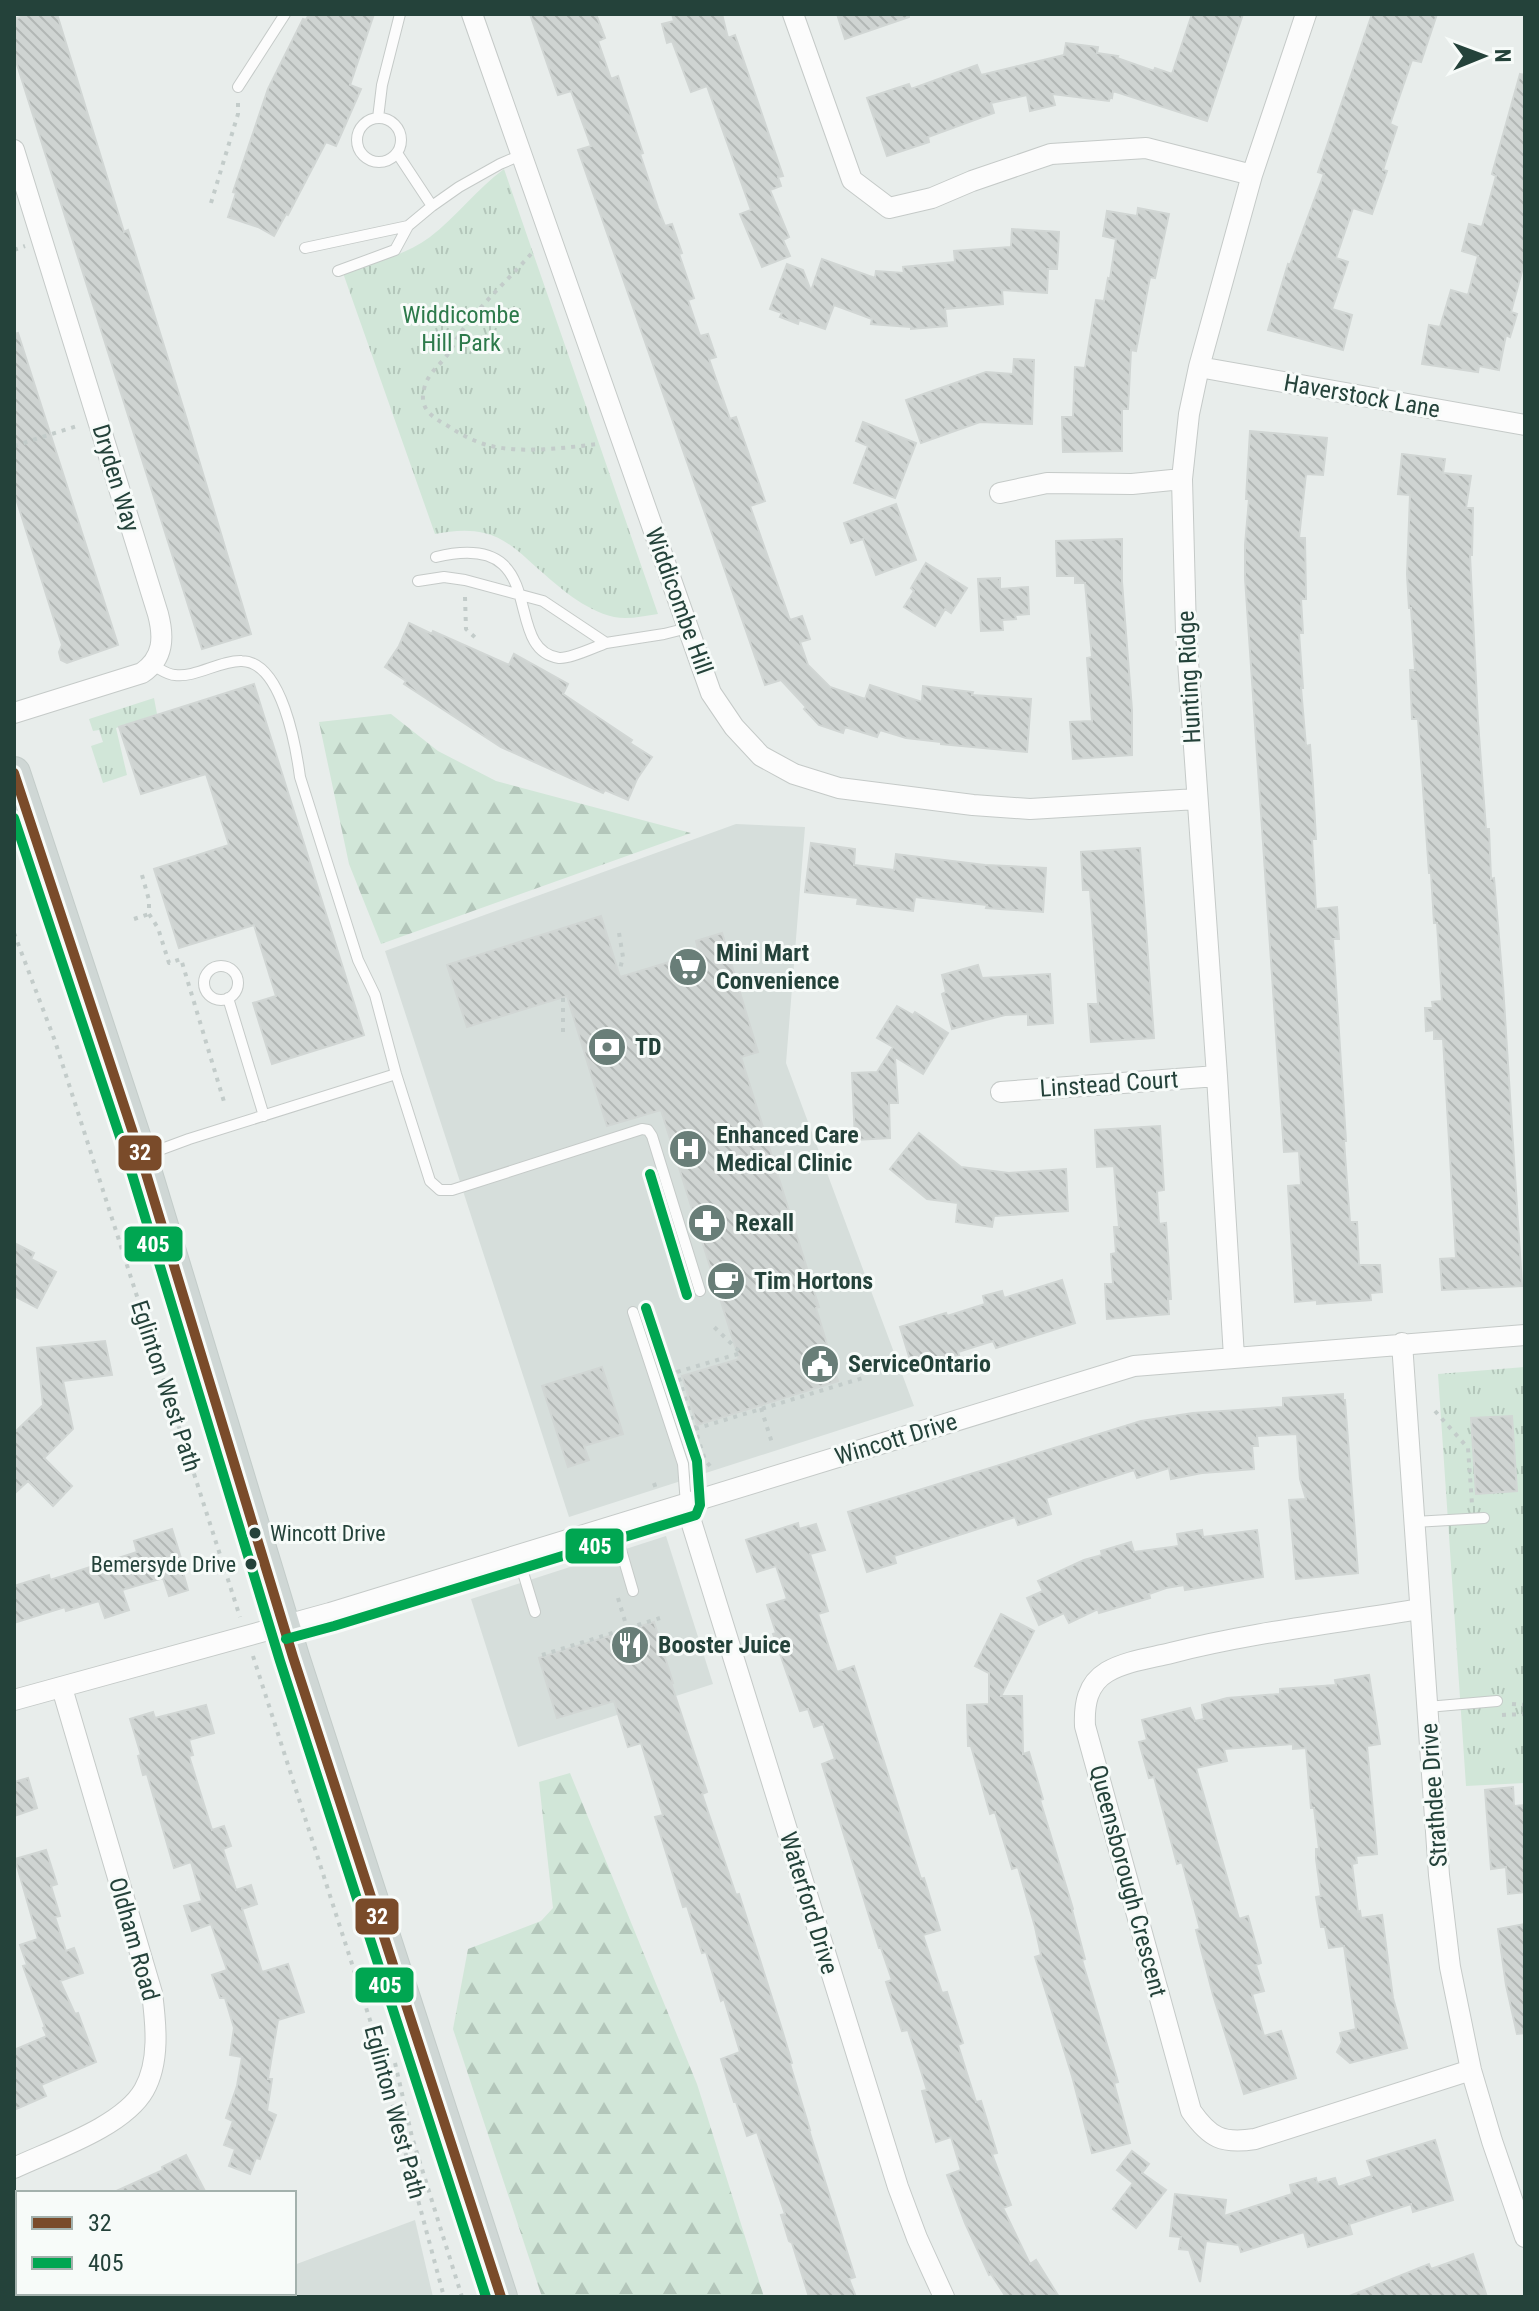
<svg xmlns="http://www.w3.org/2000/svg" width="1539" height="2311" font-family="'Roboto Condensed',sans-serif">
<defs>
<pattern id="forest-firs" width="22" height="20" patternUnits="userSpaceOnUse" patternTransform="scale(2)"><rect width="22" height="20" fill="#d1e6d8"/><path d="M5 1l3.5 6h-7zM16 11l3.5 6h-7z" fill="#b3c6ba"/></pattern>
<pattern id="park-tufts" width="24" height="20" patternUnits="userSpaceOnUse" patternTransform="scale(2)"><rect width="24" height="20" fill="#d1e6d8"/><path d="M3 7l-1-3M5 7V3M7 7l1-3M15 17l-1-3M17 17v-4M19 17l1-3" fill="none" stroke="#b3c6ba"/></pattern>
<pattern id="building-back-hatch" width="6" height="6" patternUnits="userSpaceOnUse" patternTransform="scale(2)"><rect width="6" height="6" fill="#cfd4d2"/><path d="M-1 5l2 2M0 0l6 6M5-1l2 2" fill="none" stroke="#b2b7b5"/></pattern>
</defs>
<rect width="100%" height="100%" fill="#e8edeb"/>
<path fill="#d6dedb" d="M736,824L805,827L786,1063L914,1406L569,1517L385,951Z
M666,1536L713,1684L518,1747L471,1599Z
M415,2220L433,2297H206L217,2293H294V2265Z"/>
<path fill="url(#forest-firs)" d="M391,714L438,751L496,781L691,833L381,944L349,864L319,722Z
M570,1773L697,2084L764,2297H542L453,2029L468,1949L541,1921L553,1908L539,1782Z"/>
<path fill="url(#park-tufts)" d="M504,169L658,614C644,616 628,620 614,617C584,610 559,587 536,567C520,553 506,538 484,533C468,529 451,531 435,534L343,273C373,263 404,256 430,237C456,217 477,189 504,169Z
M154,698L157,714L116,728L127,775L103,783L91,746L103,742L99,730L93,731L89,719Z
M1525,1367V1783L1466,1786L1438,1374Z"/>
<path fill="url(#building-back-hatch)" stroke="#d1d6d4" stroke-width="2" d="M31,14H57L124,232L128,230L184,410L251,634L202,649L14,55V19Z
M309,14H374L350,85L361,89L336,146L326,142L288,215L286,214L274,236L258,227L228,217L236,193L233,192L268,89L303,19L306,20Z
M530,14H596L605,38L598,41L611,79L618,76L643,153L640,154L658,208L665,226L672,224L682,253L679,254L694,298L688,300L700,336L708,334L716,357L709,359L730,419L736,417L765,501L750,506L790,620L802,616L810,639L800,642L808,665L830,687L865,699L870,685L922,702L923,686L973,692L972,695L1031,699L1027,752L941,744V742L906,738L880,730L877,737L845,727L843,733L819,725L804,709L806,707L781,680L765,685L578,150L591,146L571,91L558,95Z
M672,14H722L728,38L735,35L783,176L778,177L781,186L770,190L789,237L783,240L790,256L762,267L740,214L751,210L707,86L691,92L672,41L667,43L662,24L674,21Z
M837,14H909V17L845,39Z
M1192,14H1243L1207,121L1113,91L1112,98L1110,97L1109,101L1052,94L1055,105L1030,111L1027,95L991,103L994,113L928,137L929,142L887,156L867,98L909,84L911,89L977,65L981,75L1064,55L1066,43L1098,47L1097,53L1118,56L1117,58L1154,71L1155,68L1172,74Z
M1372,14H1437L1421,62L1412,60L1390,124L1397,127L1383,170L1387,171L1372,214L1353,208L1336,258L1348,262L1332,309L1352,315L1343,350L1268,330L1288,264L1290,265L1324,174L1318,172Z
M1520,74L1525,75V260L1511,312L1517,314L1510,337L1506,335L1499,370L1479,366L1478,372L1422,364L1429,325L1440,327L1451,290L1468,295L1478,256L1462,251L1469,224L1482,227L1496,176L1492,174Z
M1138,208L1169,214L1155,278L1150,277L1136,351L1131,350L1128,409H1122V451L1063,452L1062,417H1073L1075,367L1085,368L1096,300L1104,301L1108,278L1110,279L1116,239L1103,236L1107,211L1137,216Z
M1012,229L1059,232L1057,269H1048L1047,293L1002,290L1003,304L945,309L947,326L911,329V327L871,324L872,319L834,305L825,329L799,320L798,324L780,317L782,313L770,309L787,264L803,270L811,291L822,259L875,278L876,271L904,273L903,267L955,262L954,251L1011,247Z
M18,333L118,645L67,663L61,660L59,652L62,645L14,492V334Z
M1014,359L1034,360L1032,424L980,422L921,443L906,400L986,372L1013,374Z
M863,422L916,443L895,498L854,483L868,446L856,441Z
M1250,431L1327,438L1323,475L1306,474L1299,538H1305L1306,599H1301L1303,633H1299L1303,688H1301L1306,746L1310,745L1313,786L1316,839H1312L1316,909L1337,907L1339,939H1333L1346,1141H1344L1350,1222H1357L1359,1265H1380L1382,1292L1370,1293L1371,1300L1317,1304V1300L1295,1302L1288,1186L1301,1185L1299,1151L1284,1152L1245,578V545L1249,499H1246Z
M1402,454L1445,459L1443,473L1471,476L1466,508H1473L1472,555H1470L1478,722L1486,829H1489L1491,879L1494,878L1503,985L1522,1286L1442,1290L1440,1259L1456,1258L1443,1039H1434V1030L1426,1031L1425,1008H1433L1432,1002L1442,1001L1437,923H1434L1431,873H1429L1418,719H1412L1410,670H1415L1411,608H1409L1407,574L1410,495L1398,494Z
M896,504L916,560L876,575L863,539L851,543L844,523Z
M1122,539V582L1132,710V755L1073,759L1070,722L1092,721L1087,658L1092,657L1085,583H1075V576H1057L1056,541Z
M926,563L967,588L951,613L945,609L935,626L904,607L914,591L911,588Z
M1000,578V589L1028,587L1029,614L1015,615L1016,619L1002,620L1003,630L981,631L978,579Z
M409,623L432,634L433,631L509,665L514,654L568,684L563,694L632,740L630,743L652,757L637,779L628,800L605,790L603,793L501,747L404,684L406,681L385,667L399,646Z
M254,684L364,1035L272,1064L253,1003L276,996L254,925L179,948L154,869L229,845L206,774L141,794L119,727Z
M811,843L855,849L854,865L894,870L896,854L985,865L1046,868L1043,912L986,908L987,905L915,897L913,911L857,904L858,898L805,892Z
M1140,848L1154,1038L1091,1042L1088,1004H1098L1090,890H1083L1081,852Z
M601,916L620,977L699,953L696,941L722,933L758,1052L741,1057L819,1307L816,1308L838,1381L697,1425L682,1376L739,1359L661,1110L607,1126L567,996L467,1027L447,965Z
M978,965L982,978L1050,974L1053,1023L1028,1025V1014L1005,1015L952,1029L942,994L946,992L942,975Z
M897,1006L913,1015L915,1012L948,1033L923,1074L895,1057L898,1103H889L890,1138L855,1140L852,1073L877,1072L893,1047L877,1038Z
M1160,1126L1164,1190L1157,1191L1159,1224L1166,1223L1171,1299H1168L1169,1314L1107,1319L1105,1284H1113L1111,1254L1116,1253L1114,1227H1119L1114,1166L1097,1167L1095,1130Z
M919,1133L961,1167L1009,1173L1066,1169L1068,1211L994,1216L992,1227L956,1222L958,1203L927,1199L890,1169Z
M14,1243L34,1253L31,1259L56,1272L37,1308L14,1296Z
M1062,1280L1075,1323L996,1348L993,1341L958,1352L960,1358L914,1373L900,1327L946,1313L947,1316L985,1304L983,1296L1002,1291L1004,1298Z
M105,1341L112,1375L63,1381L73,1429L44,1458L72,1486L53,1506L28,1481L14,1494V1433L43,1405L37,1348Z
M602,1367L623,1434L584,1446L589,1460L568,1467L542,1386Z
M1343,1394V1400H1345L1358,1573L1296,1579L1289,1500L1306,1499L1300,1479L1297,1434L1257,1436L1258,1446H1252L1254,1469L1202,1473L1171,1479L1169,1468L1137,1478L1134,1470L1046,1498L1051,1514L1018,1525L1015,1517L894,1556L896,1563L867,1572L848,1512L1141,1421L1193,1413L1283,1407V1398Z
M1512,1416L1517,1491L1476,1494L1471,1418Z
M798,1523L799,1529L816,1524L825,1550L810,1554L828,1611L818,1614L837,1672L854,1666L921,1879L924,1878L940,1930L923,1935L942,1993L947,1992L963,2043L958,2045L976,2102L981,2101L997,2153L992,2154L1011,2205L1003,2208L1030,2264L1036,2260L1059,2297H1006L991,2274L989,2275L965,2223L947,2175L961,2170L951,2137L936,2142L922,2091L927,2090L908,2030L902,2031L886,1982L892,1980L881,1948H879L822,1764L835,1759L823,1724L814,1727L808,1709L800,1711L773,1634L776,1633L767,1605L787,1599L776,1566L757,1572L746,1540Z
M172,1529L185,1571L183,1572L188,1590L169,1596L163,1578L122,1590L129,1610L105,1618L99,1601L66,1611L65,1607L14,1623V1586L49,1575L50,1580L137,1552L134,1541Z
M1202,1530L1203,1537L1257,1530L1263,1577L1185,1590L1184,1585L1166,1588L1149,1594L1150,1598L1099,1613L1098,1609L1069,1623L1064,1613L1039,1625L1027,1598L1043,1591L1038,1581L1084,1560L1102,1555L1101,1551L1131,1542L1134,1552L1179,1546L1177,1534Z
M1001,1614L1034,1631L1001,1696H1022L1023,1754L1029,1752L1043,1799L1040,1800L1073,1909L1072,1910L1085,1959L1082,1960L1118,2082L1114,2083L1130,2143L1092,2153L1072,2076L1035,1957L1041,1955L1035,1927L1018,1867L1012,1869L995,1812L990,1814L971,1746H968L967,1705L989,1704V1673L975,1666Z
M654,1622L673,1683H671L707,1792L702,1794L736,1895L739,1894L780,2023L792,2063L790,2064L810,2130H809L855,2277L849,2279L856,2297H809L792,2243L789,2241L781,2215L785,2214L757,2132L747,2136L736,2102H734L721,2059L740,2052L724,1999L721,2001L706,1952L702,1953L687,1906L683,1907L655,1817L663,1815L641,1743L628,1747L614,1701L557,1718L539,1658Z
M1369,1675L1380,1744L1367,1746L1377,1854L1356,1856L1357,1863L1352,1864L1358,1912L1360,1911L1361,1918L1382,1915L1393,1998L1407,2048L1350,2063L1337,2052L1342,2042L1340,2033L1356,2029L1344,1946L1329,1948L1325,1927H1321L1316,1897L1321,1896L1316,1859V1849H1319L1314,1808H1311L1306,1748L1293,1749V1744L1224,1749L1227,1761L1196,1768L1239,1919L1248,1916L1261,1963L1256,1965L1264,1991L1252,1994L1264,2036L1281,2031L1296,2078L1244,2094L1213,1995L1196,1930L1200,1929L1182,1862L1177,1864L1154,1777L1149,1778L1142,1753L1139,1742L1147,1740L1142,1720L1190,1708L1195,1721L1204,1719L1202,1705L1227,1698L1280,1694V1689L1336,1685L1335,1680Z
M206,1705L214,1733L189,1740L193,1755L189,1756L212,1830L224,1826L231,1846L223,1849L236,1890L251,1885L257,1904L242,1909L262,1972L288,1964L304,2012L278,2020L268,2079H272L267,2111L276,2115L260,2159L256,2158L250,2174L229,2166L235,2149L224,2145L233,2121L226,2118L237,2086L242,2057L230,2055L234,2028L225,1998H220L212,1975L227,1970L211,1924L192,1931L184,1906L202,1901L191,1862L174,1868L147,1774L143,1775L138,1756L141,1755L130,1719L153,1712L155,1718Z
M28,1778L37,1808L14,1816V1782Z
M1513,1787L1514,1806L1525,1805V1892L1508,1894L1506,1867L1491,1869L1485,1790Z
M46,1850L57,1884L51,1886L60,1916L55,1917L66,1951L74,1948L83,1973L60,1981L75,2014L78,2013L96,2062L41,2085L46,2096L14,2110V2050L47,2036L43,2028L45,2027L23,1966L27,1965L20,1945L38,1939L15,1859Z
M1525,1924V2033L1517,2034L1506,1985L1498,1929Z
M1435,2140L1453,2200L1413,2212L1411,2204L1349,2224L1352,2234L1308,2247L1304,2232L1241,2252L1239,2245L1206,2241L1200,2282L1189,2250L1179,2249L1181,2237L1170,2236L1175,2194L1226,2200L1224,2216L1292,2194L1290,2185L1316,2178L1317,2183L1335,2178L1338,2187L1372,2176L1367,2161Z
M1132,2151L1149,2164L1142,2173L1166,2190L1136,2228L1113,2209L1133,2183L1117,2170Z
M186,2155L206,2193H112L163,2170L162,2167Z
M1473,2254L1487,2297H1347L1429,2264L1431,2269Z"/>
<g fill="none" stroke-linecap="round" stroke-linejoin="round">
<defs>
<path id="lane" d="M238,87L285,14
M378,118L382,85L400,14
M357 140a22 22 0 1 1 44 0a22 22 0 1 1-44 0Z
M397,153L432,206
M305,248L408,226L432,206L459,187L500,164L521,155
M338,271L395,250L408,226
M436,557C554,529 499,649 559,658C570,659 595,647 606,643
M418,581L444,577L465,580L543,601L606,643L664,634L688,628
M152,665C159,668 167,675 175,675C195,678 221,660 242,661C282,662 296,747 300,777L358,960L375,995L396,1074L430,1181L440,1190H452L642,1129L648,1130L652,1136L700,1291
M204 983a17 17 0 1 1 34 0a17 17 0 1 1-34 0Z
M228,998L264,1116
M143,1156L189,1139L396,1074
M633,1312L683,1464L686,1505
M1414,1522L1484,1518
M614,1526L633,1591
M518,1556L535,1612
M1427,1707L1497,1701"/>
<path id="street" d="M472,14L688,628L711,693L734,727L761,756L794,774L839,788L973,805L1030,809L1197,799
M793,14L852,180L889,208L932,198L972,181L1051,154L1146,148L1252,175
M14,150L158,614C164,637 164,658 142,673L14,713
M1199,367L1525,425
M1000,493L1047,483L1132,484L1182,479
M1001,1092L1217,1076
M1402,1343L1439,1875L1450,1967L1471,2070L1492,2141L1525,2237
M1234,1357L1217,1076L1186,632L1182,479L1189,414L1199,367L1252,175L1306,14
M686,1505L898,2187L917,2238L944,2297
M1420,1609C1337,1623 1253,1632 1171,1653C1151,1658 1126,1661 1107,1672C1087,1684 1084,1705 1085,1726L1191,2111C1210,2138 1222,2144 1255,2139L1471,2070
M14,1700L330,1613L1134,1366L1525,1335
M14,2168C52,2150 123,2127 144,2090C160,2062 156,2024 152,1993L62,1688"/>
<path id="primary" d="M14,773L141,1157L293,1657L501,2297"/>
</defs>
<use href="#lane" stroke="#c5cac8" stroke-width="12"/>
<use href="#street" stroke="#c5cac8" stroke-width="22"/>
<use href="#primary" stroke="#c3ccc9" stroke-width="34"/>
<path stroke="#c3ccca" stroke-width="4" stroke-dasharray="4 6" stroke-linecap="butt" d="M211,203L238,114V101
M14,250L25,246
M531,254C508,280 481,304 461,332C456,339 453,347 448,354C440,365 427,374 424,389C419,409 432,417 448,426C460,434 473,441 487,445C521,454 563,448 598,444
M14,446L77,426
M465,597L466,629L479,641
M142,875L149,900V914L158,928L169,963L181,959L225,1105
M134,919L149,914
M14,933L55,1041L240,1617
M619,933L623,957L620,969
M563,998V1035
M761,1408L773,1446
M1435,1411L1468,1448L1472,1504
M695,1429L866,1377
M710,1466L705,1460L677,1372L741,1353L711,1324
M654,1483L657,1492
M618,1598L627,1628
M542,1655L660,1618
M253,1656L370,2020L444,2297
M1512,1704L1525,1705
M1502,1715L1525,1714
M395,2063L412,2137L462,2297"/>
<use href="#lane" stroke="#fcfcfc" stroke-width="10"/>
<use href="#street" stroke="#fcfcfc" stroke-width="20"/>
<use href="#primary" stroke="#cfd7d5" stroke-width="32"/>
<defs>
<path id="bus-1" d="M14,773L141,1157L293,1657L501,2297"/>
<path id="bus-2" d="M14,818L128,1161L280,1661L486,2297
M650,1174L687,1295
M286,1639L334,1626L696,1515L700,1505L697,1461L646,1308"/>
</defs>
<use href="#bus-1" stroke="#f7fbf9" stroke-width="16"/>
<use href="#bus-2" stroke="#f7fbf9" stroke-width="16"/>
<use href="#bus-1" stroke="#7a4b2a" stroke-width="10"/>
<use href="#bus-2" stroke="#00a651" stroke-width="10"/>
</g>
<defs>
<symbol id="supermarket-disc" viewBox="-11 -11 22 22"><circle r="9.5" fill="#697e78" stroke="#f7fbf9"/><path d="M-6-5.5h2.5l.6 2H6L4.5 2H-2.5L-4.4-4H-6ZM-1.5 3.2a1.3 1.3 0 1 0 .1 0ZM3 3.2a1.3 1.3 0 1 0 .1 0Z" fill="#fff"/></symbol>
<symbol id="bank-disc" viewBox="-11 -11 22 22"><circle r="9.5" fill="#697e78" stroke="#f7fbf9"/><path d="M-6-4H6V4H-6ZM0-2.3a2.3 2.3 0 1 0 0 4.6a2.3 2.3 0 1 0 0-4.6Z" fill="#fff"/></symbol>
<symbol id="hospital-disc" viewBox="-11 -11 22 22"><circle r="9.5" fill="#697e78" stroke="#f7fbf9"/><path d="M-5-5h3v3.5h4V-5h3V5h-3V1.5h-4V5h-3Z" fill="#fff"/></symbol>
<symbol id="pharmacy-disc" viewBox="-11 -11 22 22"><circle r="9.5" fill="#697e78" stroke="#f7fbf9"/><path d="M-2-6h4v4h4v4h-4v4h-4v-4h-4v-4h4Z" fill="#fff"/></symbol>
<symbol id="cafe-disc" viewBox="-11 -11 22 22"><circle r="9.5" fill="#697e78" stroke="#f7fbf9"/><path d="M-5.5-4.5H6V0H3Q3 3.5 0 3.5H-2.5Q-5.5 3.5-5.5 0ZM3-3.2v2h1.7v-2ZM-6 4.5H4V6H-6Z" fill="#fff"/></symbol>
<symbol id="civic-disc" viewBox="-11 -11 22 22"><circle r="9.5" fill="#697e78" stroke="#f7fbf9"/><path d="M-.6-6.5H3V-4.5H.6V-3L4-1V1h2V6H-6V1h2V-1L-.6-3ZM-1.2 2.5V6h2.4V2.5Z" fill="#fff"/></symbol>
<symbol id="restaurant-disc" viewBox="-11 -11 22 22"><circle r="9.5" fill="#697e78" stroke="#f7fbf9"/><path d="M-5-6h1v4h1v-4h1v4h1v-4h1v5L-1.5 .5V6h-2V.5L-5-1ZM5-6V6H3V1.5H1.5Q1.5-4 5-6Z" fill="#fff"/></symbol>
</defs>
<g fill-rule="evenodd">
<use href="#supermarket-disc" x="666" y="945" width="44" height="44"/>
<use href="#bank-disc" x="585" y="1025" width="44" height="44"/>
<use href="#hospital-disc" x="666" y="1127" width="44" height="44"/>
<use href="#pharmacy-disc" x="685" y="1201" width="44" height="44"/>
<use href="#cafe-disc" x="704" y="1259" width="44" height="44"/>
<use href="#civic-disc" x="798" y="1342" width="44" height="44"/>
<use href="#restaurant-disc" x="608" y="1623" width="44" height="44"/>
</g>
<g fill="#24423a" stroke="#f7fbf9" stroke-width="3">
<circle cx="255" cy="1533" r="7"/>
<circle cx="251" cy="1564" r="7"/>
</g>
<g text-anchor="middle" dominant-baseline="central" stroke-width="6" stroke-linejoin="round" paint-order="stroke">
<g font-size="22" fill="#24423a" stroke="#f7fbf9" text-anchor="start">
<text x="270" y="1533">Wincott Drive</text>
<text x="236" y="1564" text-anchor="end">Bemersyde Drive</text>
</g>
<g font-size="24" fill="#2d7a4b" stroke="#f7fbf9">
<text x="461" y="315">Widdicombe<tspan x="461" dy="28">Hill Park</tspan></text>
</g>
<g font-size="24" fill="#24423a" stroke="#f7fbf9">
<text transform="translate(1362 396) rotate(10)">Haverstock Lane</text>
<text transform="translate(116 478) rotate(73)">Dryden Way</text>
<text transform="translate(679 601) rotate(70)">Widdicombe Hill</text>
<text transform="translate(1189 677) rotate(-93)">Hunting Ridge</text>
<text transform="translate(1109 1084) rotate(-4)">Linstead Court</text>
<text transform="translate(166 1386) rotate(72)">Eglinton West Path</text>
<text transform="translate(896 1439) rotate(-17)">Wincott Drive</text>
<text transform="translate(1434 1795) rotate(-94)">Strathdee Drive</text>
<text transform="translate(1128 1881) rotate(75)">Queensborough Crescent</text>
<text transform="translate(809 1903) rotate(73)">Waterford Drive</text>
<text transform="translate(134 1939) rotate(74)">Oldham Road</text>
<text transform="translate(395 2112) rotate(75)">Eglinton West Path</text>
</g>
<g font-size="24" font-weight="bold" fill="#24423a" stroke="#f7fbf9" text-anchor="start">
<text x="716" y="953">Mini Mart<tspan x="716" dy="28">Convenience</tspan></text>
<text x="635" y="1047">TD</text>
<text x="716" y="1135">Enhanced Care<tspan x="716" dy="28">Medical Clinic</tspan></text>
<text x="735" y="1223">Rexall</text>
<text x="754" y="1281">Tim Hortons</text>
<text x="848" y="1364">ServiceOntario</text>
<text x="658" y="1645">Booster Juice</text>
</g>
</g>
<g stroke="#f7fbf9" stroke-width="3">
<rect x="117" y="1134" width="46" height="38" rx="8" fill="#7a4b2a"/>
<rect x="123" y="1225" width="61" height="38" rx="8" fill="#00a651"/>
<rect x="564" y="1527" width="61" height="38" rx="8" fill="#00a651"/>
<rect x="354" y="1897" width="46" height="39" rx="8" fill="#7a4b2a"/>
<rect x="354" y="1966" width="61" height="38" rx="8" fill="#00a651"/>
</g>
<g font-size="22" text-anchor="middle" font-weight="bold" fill="#fff">
<text x="140" y="1160">32</text>
<text x="153" y="1252">405</text>
<text x="595" y="1554">405</text>
<text x="377" y="1924">32</text>
<text x="385" y="1993">405</text>
</g>
<rect width="1539" height="2311" fill="none" stroke="#24423a" stroke-width="32"/>
<rect x="16" y="2191" width="280" height="104" fill="#f7fbf9" stroke="#a3b1ad" stroke-width="2"/>
<rect x="32" y="2217" width="40" height="12" fill="#7a4b2a" stroke="#a3b1ad" stroke-width="2"/>
<text x="88" y="2231" font-size="24" fill="#24423a">32</text>
<rect x="32" y="2257" width="40" height="12" fill="#00a651" stroke="#a3b1ad" stroke-width="2"/>
<text x="88" y="2271" font-size="24" fill="#24423a">405</text>
<g transform="translate(1483 56) rotate(89)" stroke="#f7fbf9" stroke-width="6" paint-order="stroke">
<path d="M0-6L14 30L0 20L-14 30Z" fill="#24423a"/>
<text y="-12" font-size="22" font-weight="bold" text-anchor="middle" fill="#24423a">N</text>
</g>
</svg>
